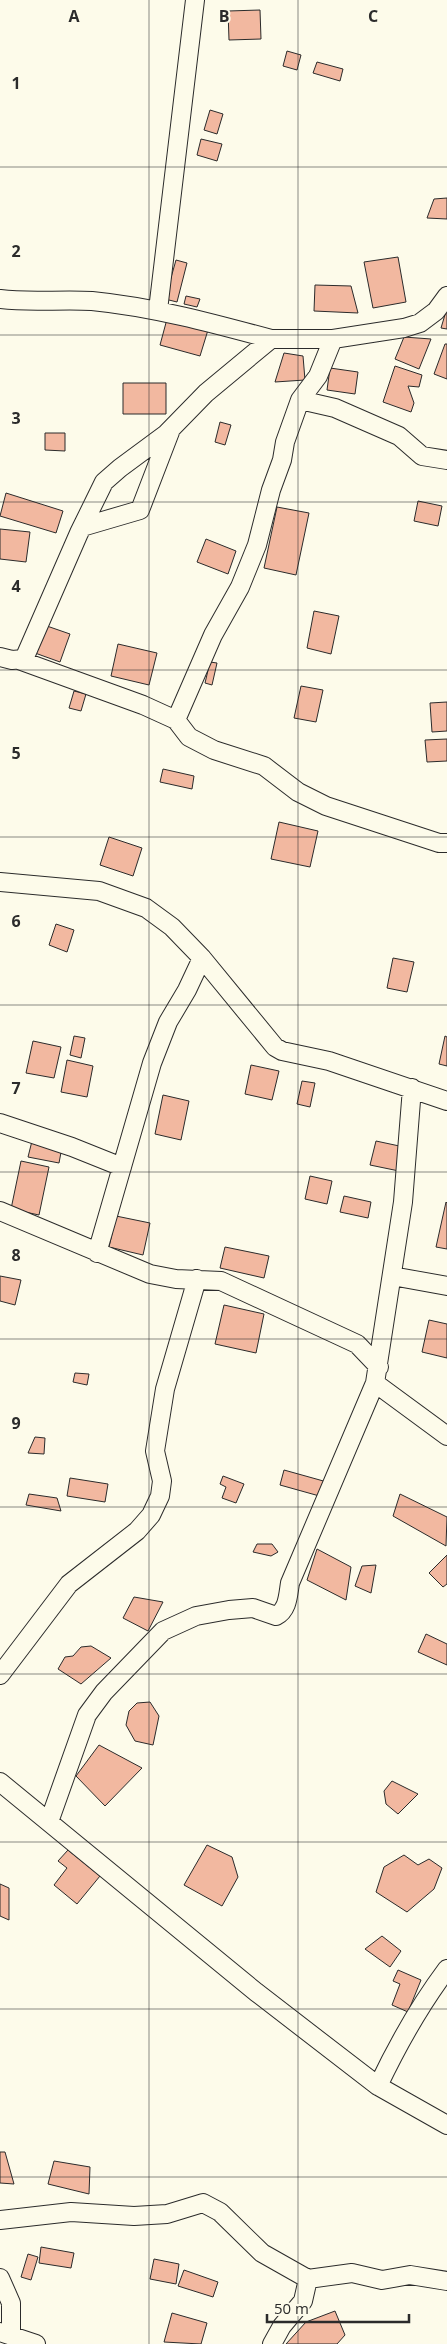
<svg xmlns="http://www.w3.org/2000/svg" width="447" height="2344" font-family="'Open Sans',sans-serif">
<rect width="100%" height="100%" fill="#fdfbea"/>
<path fill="#f2b8a0" stroke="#2b2b2b" d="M260,10L261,39L229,40L228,11Z
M287,51L301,55L297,70L283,66Z
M317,62L343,69L340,81L313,73Z
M210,110L223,114L217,134L204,130Z
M201,139L222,144L217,161L197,155Z
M447,198V219L427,218L434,199Z
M398,257L406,302L373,308L364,262Z
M176,260L187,263L177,302L165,299Z
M315,285L351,286L358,313L314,311Z
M186,296L200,299L197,307L184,304Z
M447,308V329L441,328Z
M167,319L208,330L200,356L160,345Z
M404,337L431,339L419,369L395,359Z
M445,344H447V379L434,374Z
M284,353L303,356L305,380L275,382Z
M395,366L422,375L419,387L408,386L414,403L411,412L383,402Z
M330,368L358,372L355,394L327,390Z
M123,383H166V414H123Z
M220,422L231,425L225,445L215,442Z
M45,433H65V451L45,450Z
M6,493L63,511L56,533L0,516Z
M418,501L442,506L438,526L414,521Z
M277,507L309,513L296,575L264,568Z
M0,529L30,532L26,562L0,559Z
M206,539L236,551L228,574L197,562Z
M314,611L339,616L331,654L307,648Z
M44,625L70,634L60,662L35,653Z
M118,644L157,653L149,685L111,676Z
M210,662L217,663L212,685L205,683Z
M301,686L323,690L316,722L294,718Z
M74,691L86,694L81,711L69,708Z
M447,702V731L432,732L430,703Z
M447,739V761L427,762L425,740Z
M163,769L194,776L192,789L160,782Z
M279,822L318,831L310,867L271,859Z
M109,837L142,848L133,876L100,865Z
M56,924L74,930L67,952L49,945Z
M393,958L414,962L407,992L387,988Z
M74,1036L85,1038L81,1058L70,1055Z
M445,1036L447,1037V1066L439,1064Z
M33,1041L61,1047L54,1078L26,1073Z
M67,1060L93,1066L87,1097L61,1092Z
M251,1065L279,1071L272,1100L245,1094Z
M302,1081L315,1083L310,1107L297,1104Z
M163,1095L189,1101L181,1140L155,1134Z
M32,1141L62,1147L59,1163L28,1157Z
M376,1141L404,1147L399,1171L370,1165Z
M21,1161L49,1167L39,1215L11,1209Z
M310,1176L332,1181L327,1204L305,1199Z
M344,1196L371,1202L368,1218L340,1212Z
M446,1202L447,1203V1249L436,1247Z
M116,1216L150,1223L143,1255L109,1247Z
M225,1247L269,1256L264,1278L220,1268Z
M0,1276L21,1280L15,1305L0,1301Z
M224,1305L264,1314L256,1353L215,1344Z
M429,1320L447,1324V1358L422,1352Z
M75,1373L89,1374L87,1385L73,1382Z
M35,1437L45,1438L44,1454L28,1453Z
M284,1470L327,1482L323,1497L280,1485Z
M223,1476L244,1484L236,1503L222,1498L226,1487L220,1484Z
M70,1478L108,1484L105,1502L67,1496Z
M29,1494L57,1498L61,1511L26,1505Z
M400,1494L447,1517L446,1546L393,1516Z
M257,1544H272L278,1552L271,1556L253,1552Z
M317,1549L351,1567L346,1600L307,1580Z
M447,1555V1584L443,1587L429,1573Z
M376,1565L371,1593L355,1586L362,1566Z
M134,1597L163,1602L148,1631L123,1618Z
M426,1634L447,1644V1665L418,1652Z
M91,1646L111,1658L81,1684L58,1669L65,1657L73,1656L81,1647Z
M150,1702L159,1716L153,1745L135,1741L126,1725L129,1711L137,1703Z
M99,1745L142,1768L105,1806L76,1776Z
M392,1781L418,1794L398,1814L386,1804L384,1791Z
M207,1845L232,1857L238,1877L222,1906L184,1885Z
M68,1850L100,1876L77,1904L54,1885L67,1868L58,1861Z
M404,1855L418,1865L429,1859L442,1868L434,1889L407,1912L376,1892L384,1867Z
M0,1884L9,1888V1920L0,1916Z
M382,1936L401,1951L390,1967L365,1949Z
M398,1970L421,1980L408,2012L392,2005L400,1984L393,1981Z
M0,2152H5L14,2184L0,2183Z
M54,2161L90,2167L89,2194L48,2184Z
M41,2247L74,2253L71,2268L39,2263Z
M28,2254L38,2257L31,2280L21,2277Z
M154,2259L179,2264L176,2284L150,2279Z
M184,2270L218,2282L213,2297L178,2286Z
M335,2311L345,2335L337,2344H286L306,2322Z
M172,2313L207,2323L201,2344L164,2342Z"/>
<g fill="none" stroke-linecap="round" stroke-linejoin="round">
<defs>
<path id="street" d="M0,299C30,303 61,299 92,301C153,307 212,323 271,339
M158,310L195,0
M300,400L335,408L399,436L422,456L447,460
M82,527L140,510L170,432
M0,657L12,660L24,659L79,533L104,482L120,468L166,434L206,393L271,339H333L404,328L420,323L436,311L447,296
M19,660L143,705L176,720L189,737L214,750L264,766L298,792L326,806L439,843H447
M176,720L213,635L240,587L257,545L271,490L282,460L285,442L300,400L318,376L333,339
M0,882L99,891L146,908L172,927L202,958L275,1047L282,1051L329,1061L447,1101
M0,1123L72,1147L122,1167
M0,1211L150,1274L176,1279L221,1281L357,1344L379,1367
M97,1253L152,1063L168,1022L187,990L202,958
M392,1276L447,1286
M375,1383L447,1436
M0,1675L69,1584L137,1531L151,1515L160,1496L162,1481L155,1451L165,1389L197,1279
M0,1782L256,1992L378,2086L447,2125
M49,1822L87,1715L104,1692L163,1631L196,1616L229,1610L253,1608L276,1616C288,1610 288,1595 290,1583L375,1383L403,1202L412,1088
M378,2086C398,2044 420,2005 447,1969
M0,2220L71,2212L134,2216L167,2214L203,2203L220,2212L262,2253L308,2279L352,2273L382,2280L410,2275L447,2281
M0,2278L11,2303V2335
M0,2332L36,2344
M272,2344L282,2326L303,2301L308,2279"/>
</defs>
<use href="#street" stroke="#2b2b2b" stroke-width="20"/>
<use href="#street" stroke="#fdfbea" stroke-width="18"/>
</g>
<path fill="none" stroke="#2b2b2b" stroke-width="1" stroke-opacity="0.55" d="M149,0V2344M298,0V2344M0,167H447M0,335H447M0,502H447M0,670H447M0,837H447M0,1005H447M0,1172H447M0,1339H447M0,1507H447M0,1674H447M0,1842H447M0,2009H447M0,2177H447"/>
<g font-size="16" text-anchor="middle" font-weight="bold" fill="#2b2b2b" stroke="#fdfbea" stroke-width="4" stroke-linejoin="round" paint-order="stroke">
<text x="74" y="22">A</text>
<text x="224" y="22">B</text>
<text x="373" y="22">C</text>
<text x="16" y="89">1</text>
<text x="16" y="257">2</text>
<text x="16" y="424">3</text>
<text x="16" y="592">4</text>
<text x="16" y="759">5</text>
<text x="16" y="927">6</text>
<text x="16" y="1094">7</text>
<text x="16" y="1261">8</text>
<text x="16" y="1429">9</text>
</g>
<path d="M267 2314v8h142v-8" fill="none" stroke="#2b2b2b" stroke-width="2.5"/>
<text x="274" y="2314" font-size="15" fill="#2b2b2b" stroke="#fdfbea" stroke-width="4" paint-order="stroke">50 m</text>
</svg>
